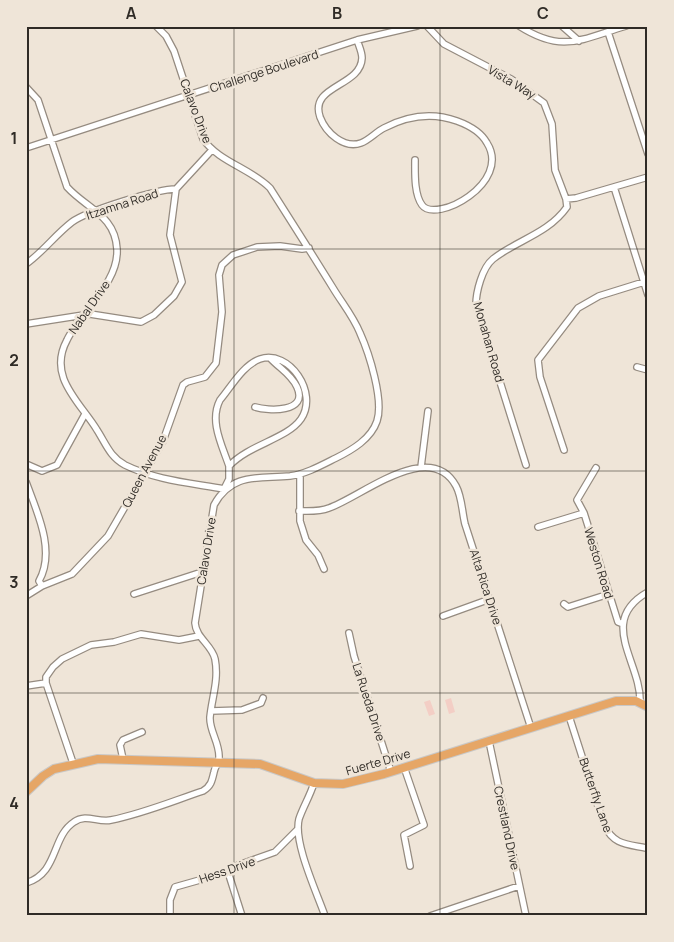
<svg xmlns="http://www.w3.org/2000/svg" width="674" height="942" font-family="Manrope,sans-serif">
<rect width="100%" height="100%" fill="#efe5d8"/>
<path fill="#f3cec5" d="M451,698L455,712L449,714L445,700Z
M430,700L435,714L429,716L424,702Z"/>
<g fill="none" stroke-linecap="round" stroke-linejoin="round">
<defs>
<path id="minor" d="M427,26L444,44L511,79L544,103L552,124L555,170L566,199L576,198L648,177
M519,26C563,54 581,39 626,26
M562,26L579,41
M608,32L648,154
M357,40C359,46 362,52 362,58C361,87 309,85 320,117C326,133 344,149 361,143C369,140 376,132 384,128C407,116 432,112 457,121C468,125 481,132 487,143C512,183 436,224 422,205C414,194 415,173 415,160
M26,87L38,100L67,187C87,209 115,215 117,249C119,283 81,311 67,340C47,377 80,402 97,430C106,444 110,457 125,465C155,480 191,483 224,489L229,479V466C250,444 287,439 301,419C319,393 289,349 260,359C243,365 231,387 220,400C209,421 222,445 229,466
M26,148L357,40L417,26
M614,187L648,295
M26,264C43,252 55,235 72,222C87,211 157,189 176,189
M26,324L90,314L141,322L154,315L174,296L182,282L170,235L176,189L211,151
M637,367L648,370
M255,407C268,411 309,413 297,387C291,374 279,368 270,358
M564,450L540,377L538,360L578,308L599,296L644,282
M26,464L42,471L57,465L85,414
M526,465L476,305C476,292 482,268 493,259C517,240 548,234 567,207L566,199
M421,467L428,411
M596,468L577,500L584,513L618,622L623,624
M300,474V521L306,540L318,555L324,569
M26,482C37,512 56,551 39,581L42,586
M299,511C309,511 319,512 329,508C361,497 430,438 456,486C462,497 462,512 465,524L531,728
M538,527L584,513
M134,594L202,572
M26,596L42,586L72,574L108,536L163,441L183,385L187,382L205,377L216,363L222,312L219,275L222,265L233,255L257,247L280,246L302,249L309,248
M564,604L568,607L609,594
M443,616L490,599
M349,633L354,656L391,772
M26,686L46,683
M640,703C642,663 596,621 648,592
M211,711L242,710L261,703L263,698
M569,716L604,825C614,845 626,844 646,848
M489,741L526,916
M123,759L120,745L123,740L142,732
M73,763L46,683V677L53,667L62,659L91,645L114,642L141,634L179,640L199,636
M404,767L424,825L404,835L410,866
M314,783C310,796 303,807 299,819C293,842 317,893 325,916
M228,872L242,916
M26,883C59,873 51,837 74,822C86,813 98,823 111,820C142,814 173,801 203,791C211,786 212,781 214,772C215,766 219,763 219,758C220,743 209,731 210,717C212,697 219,680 215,659C212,645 196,638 195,623L214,505C232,472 259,479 290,476C306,474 322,465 336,458C352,450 371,439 377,421C384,400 369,353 360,333C353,316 342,303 333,288C312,254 291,221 270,188C250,168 219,162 203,139L174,51L166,36L156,26
M170,916V900L175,887L228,872L236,866L275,852L298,829
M430,916L519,886"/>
<path id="major" d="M26,792L43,776L54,769L98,759L260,764L314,783L343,784L384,774L616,701H636L648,707"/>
</defs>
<use href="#minor" stroke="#958b80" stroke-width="8"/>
<use href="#major" stroke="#c9c8c7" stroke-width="10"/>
<use href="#minor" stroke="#fff" stroke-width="5.5"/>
<use href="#major" stroke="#e6a666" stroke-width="8"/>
</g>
<path fill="none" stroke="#2f2b26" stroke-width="1" stroke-opacity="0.55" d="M234,26V916M440,26V916M26,249H648M26,471H648M26,693H648"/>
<g text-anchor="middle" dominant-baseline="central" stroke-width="5" stroke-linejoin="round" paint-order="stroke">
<g font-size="12" fill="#2f2b26" stroke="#efe5d8">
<text transform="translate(264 71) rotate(-18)">Challenge Boulevard</text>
<text transform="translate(512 82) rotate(31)">Vista Way</text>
<text transform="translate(196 111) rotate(69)">Calavo Drive</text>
<text transform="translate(122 204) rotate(-18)">Itzamna Road</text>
<text transform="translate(89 307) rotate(-55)">Nabal Drive</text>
<text transform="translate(489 342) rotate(74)">Monahan Road</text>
<text transform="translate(144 471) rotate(-62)">Queen Avenue</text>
<text transform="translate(206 551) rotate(-81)">Calavo Drive</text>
<text transform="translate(599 563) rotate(73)">Weston Road</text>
<text transform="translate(486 587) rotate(72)">Alta Rica Drive</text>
<text transform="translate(369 702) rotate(72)">La Rueda Drive</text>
<text transform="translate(378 762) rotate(-16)">Fuerte Drive</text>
<text transform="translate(596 795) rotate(71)">Butterfly Lane</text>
<text transform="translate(507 828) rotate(78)">Crestland Drive</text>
<text transform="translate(227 870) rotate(-19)">Hess Drive</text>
</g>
</g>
<rect width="674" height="942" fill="none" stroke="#efe5d8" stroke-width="55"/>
<rect x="28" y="28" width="618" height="886" fill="none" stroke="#2f2b26" stroke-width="2"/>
<g font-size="16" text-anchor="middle" font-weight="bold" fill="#2f2b26">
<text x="131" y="19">A</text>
<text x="337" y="19">B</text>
<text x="543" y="19">C</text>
<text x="14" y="144">1</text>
<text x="14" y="366">2</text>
<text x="14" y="588">3</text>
<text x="14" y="809">4</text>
</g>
</svg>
